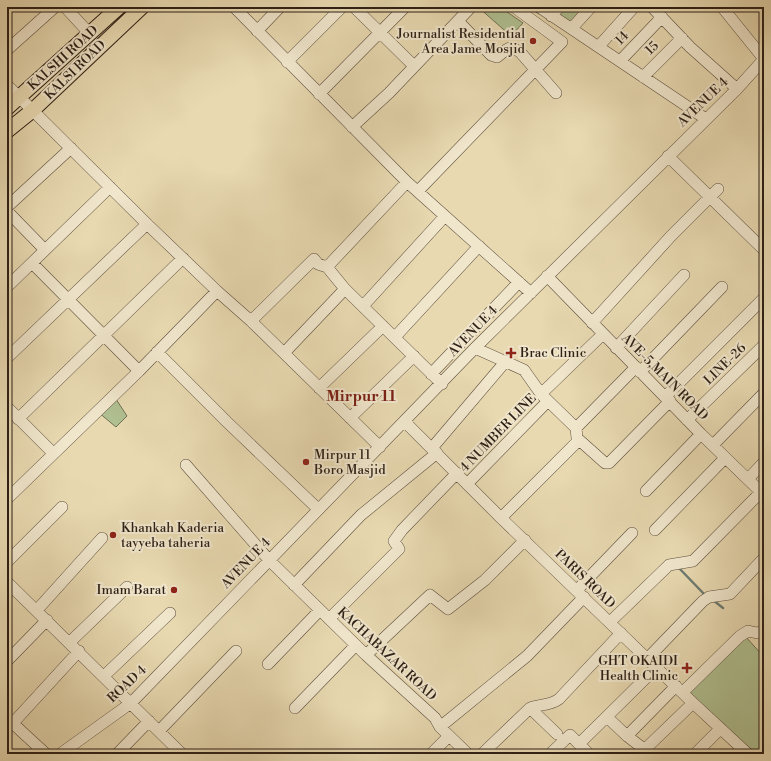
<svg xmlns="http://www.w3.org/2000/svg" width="771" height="761" font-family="'Libre Bodoni',serif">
<rect width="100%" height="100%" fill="#e8d9b1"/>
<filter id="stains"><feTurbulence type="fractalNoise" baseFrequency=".005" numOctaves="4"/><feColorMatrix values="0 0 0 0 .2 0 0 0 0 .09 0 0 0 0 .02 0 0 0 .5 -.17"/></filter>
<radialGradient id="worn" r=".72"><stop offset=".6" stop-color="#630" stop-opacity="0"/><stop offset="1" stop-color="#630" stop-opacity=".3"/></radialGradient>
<path fill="#b0c091" stroke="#6e7054" d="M478,7H500L523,23L511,36Z
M564,7H585L571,24L555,15Z
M114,396L127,416L116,427L98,412Z
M745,636L764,657V751L760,754H751L690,695L691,689Z"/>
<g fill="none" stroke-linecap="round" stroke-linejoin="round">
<path stroke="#6d7c71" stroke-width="2.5" d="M529,7L539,13
M678,567L705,595
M713,600L723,608"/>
<defs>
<path id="minor" d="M65,7L89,33
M234,7L407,182L531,293
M354,7L414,66
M539,7L706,119
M652,7L690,47L737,89
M722,7L764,59
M551,16L559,7
M458,21L491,55L497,57C507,50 508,44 520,52L556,93
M572,28L591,7
M257,31L280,7
M599,46L634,7
M7,50L55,7
M620,61L662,17
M287,62L342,7
M643,77L682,38
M7,85L147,224L217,291L251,321L380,447
M319,94L405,7
M352,127L389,93L471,7
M668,156L764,250
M418,191L562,42L514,7
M7,207L71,148
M7,211L45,250
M32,263L139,371L217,291
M327,267L407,182
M547,276L701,434L764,495
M7,287L110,187
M363,306L445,216
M251,321L314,259L318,264L327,267L345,289L442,384
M592,323L671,236L718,189
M395,337L479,246
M475,348L524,370L541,394L576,428L577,438L605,463H609L670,401
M616,348L684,275
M157,352L227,422L318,509
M284,353L345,289
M7,358L147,224
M640,372L722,287
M431,374L519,282
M319,388L383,326
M541,394L603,334
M665,397L764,298
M7,407L53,453
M350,418L414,356
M18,419L183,258
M687,420L764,345
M405,422L501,518L693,703L748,754
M576,428L636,367
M713,445L764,393
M432,448L506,361
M186,465L269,560L366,655L435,718L440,727L468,754
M748,479L764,462
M467,484L548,401
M646,491L701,434
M7,499L139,371
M501,518L579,440
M655,530L725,458
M7,562L62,507
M7,582L182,754
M294,585L361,515L437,453
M577,590L632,533
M37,610L102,538
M329,619L399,549L394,541L402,530L457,473
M610,622L669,565L693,561L761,492
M70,642L127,587
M366,655L430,595L448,609L485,580L525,540
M648,658L703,601L709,597L730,594L764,558
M7,661L47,620
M268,664L320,610
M104,676L170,613
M683,692L740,636L748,631L757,633L764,631
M295,708L356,645
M530,708C540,704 550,706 559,699L621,633
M607,717L627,736
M7,718L46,754
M13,723L79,651
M440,727L527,656L584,597
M159,731L236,651
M579,744L657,667
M644,749L627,736L676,686
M60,754L131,703L475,348L737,89L764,59
M117,754L149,721
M431,754L449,736
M482,754L530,708L557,734
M550,754L570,735L589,754
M640,754L693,703
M695,754L720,729"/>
<path id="major" d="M7,108L119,7
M7,131L33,110L142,7"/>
</defs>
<use href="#minor" stroke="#5c4e3d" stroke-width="12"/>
<use href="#major" stroke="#2d1f16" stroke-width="16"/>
<use href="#minor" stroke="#f0e6cc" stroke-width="11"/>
<use href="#major" stroke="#e8d9b1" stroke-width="14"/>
</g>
<g fill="#8f2418" stroke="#f0e6cc" stroke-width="1.5">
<circle cx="533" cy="41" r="4"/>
<path d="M509 347h4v4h4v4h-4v4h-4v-4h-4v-4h4z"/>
<circle cx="306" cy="462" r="4"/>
<circle cx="113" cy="535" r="4"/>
<circle cx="174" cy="590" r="4"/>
<path d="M685 662h4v4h4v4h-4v4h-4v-4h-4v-4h4z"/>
</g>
<g text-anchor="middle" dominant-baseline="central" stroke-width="4" stroke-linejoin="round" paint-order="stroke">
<g font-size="13" fill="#2d1f16" stroke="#f0e6cc" text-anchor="end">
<text x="525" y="34">Journalist Residential<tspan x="525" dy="15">Area Jame Mosjid</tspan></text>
<text x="520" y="353" text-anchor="start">Brac Clinic</text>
<text x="314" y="455" text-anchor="start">Mirpur 11<tspan x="314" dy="15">Boro Masjid</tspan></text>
<text x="121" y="528" text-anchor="start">Khankah Kaderia<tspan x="121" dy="15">tayyeba taheria</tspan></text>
<text x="166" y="590">Imam Barat</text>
<text x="678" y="661">GHT OKAIDI<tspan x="678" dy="15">Health Clinic</tspan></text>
</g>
<g font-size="13" fill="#2d1f16" stroke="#f0e6cc">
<text transform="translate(622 38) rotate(-46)">14</text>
<text transform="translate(652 48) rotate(-45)">15</text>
<text transform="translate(63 58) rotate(-42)">KALSHI ROAD</text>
<text transform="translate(75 70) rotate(-44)">KALSI ROAD</text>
<text transform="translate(703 102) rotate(-44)">AVENUE 4</text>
<text transform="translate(473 331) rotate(-46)">AVENUE 4</text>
<text transform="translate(725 364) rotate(-44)">LINE-26</text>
<text transform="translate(665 377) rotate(45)">AVE-5,MAIN ROAD</text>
<text transform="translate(498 433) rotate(-46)">4 NUMBER LINE</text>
<text transform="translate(246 563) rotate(-46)">AVENUE 4</text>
<text transform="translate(585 579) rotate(44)">PARIS ROAD</text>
<text transform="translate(387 654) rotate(43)">KACHABAZAR ROAD</text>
<text transform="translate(127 684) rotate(-43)">ROAD 4</text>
</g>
<g font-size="15" font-weight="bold" fill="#7a1f14" stroke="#f0e6cc">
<text x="361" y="396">Mirpur 11</text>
</g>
</g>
<rect width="771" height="761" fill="none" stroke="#e8d9b1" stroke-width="24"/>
<rect x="8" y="8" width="755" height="745" fill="none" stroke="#2d1f16" stroke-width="2"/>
<rect x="12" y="12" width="747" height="737" fill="none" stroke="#2d1f16"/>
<rect width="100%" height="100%" filter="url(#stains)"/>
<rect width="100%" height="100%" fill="url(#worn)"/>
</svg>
